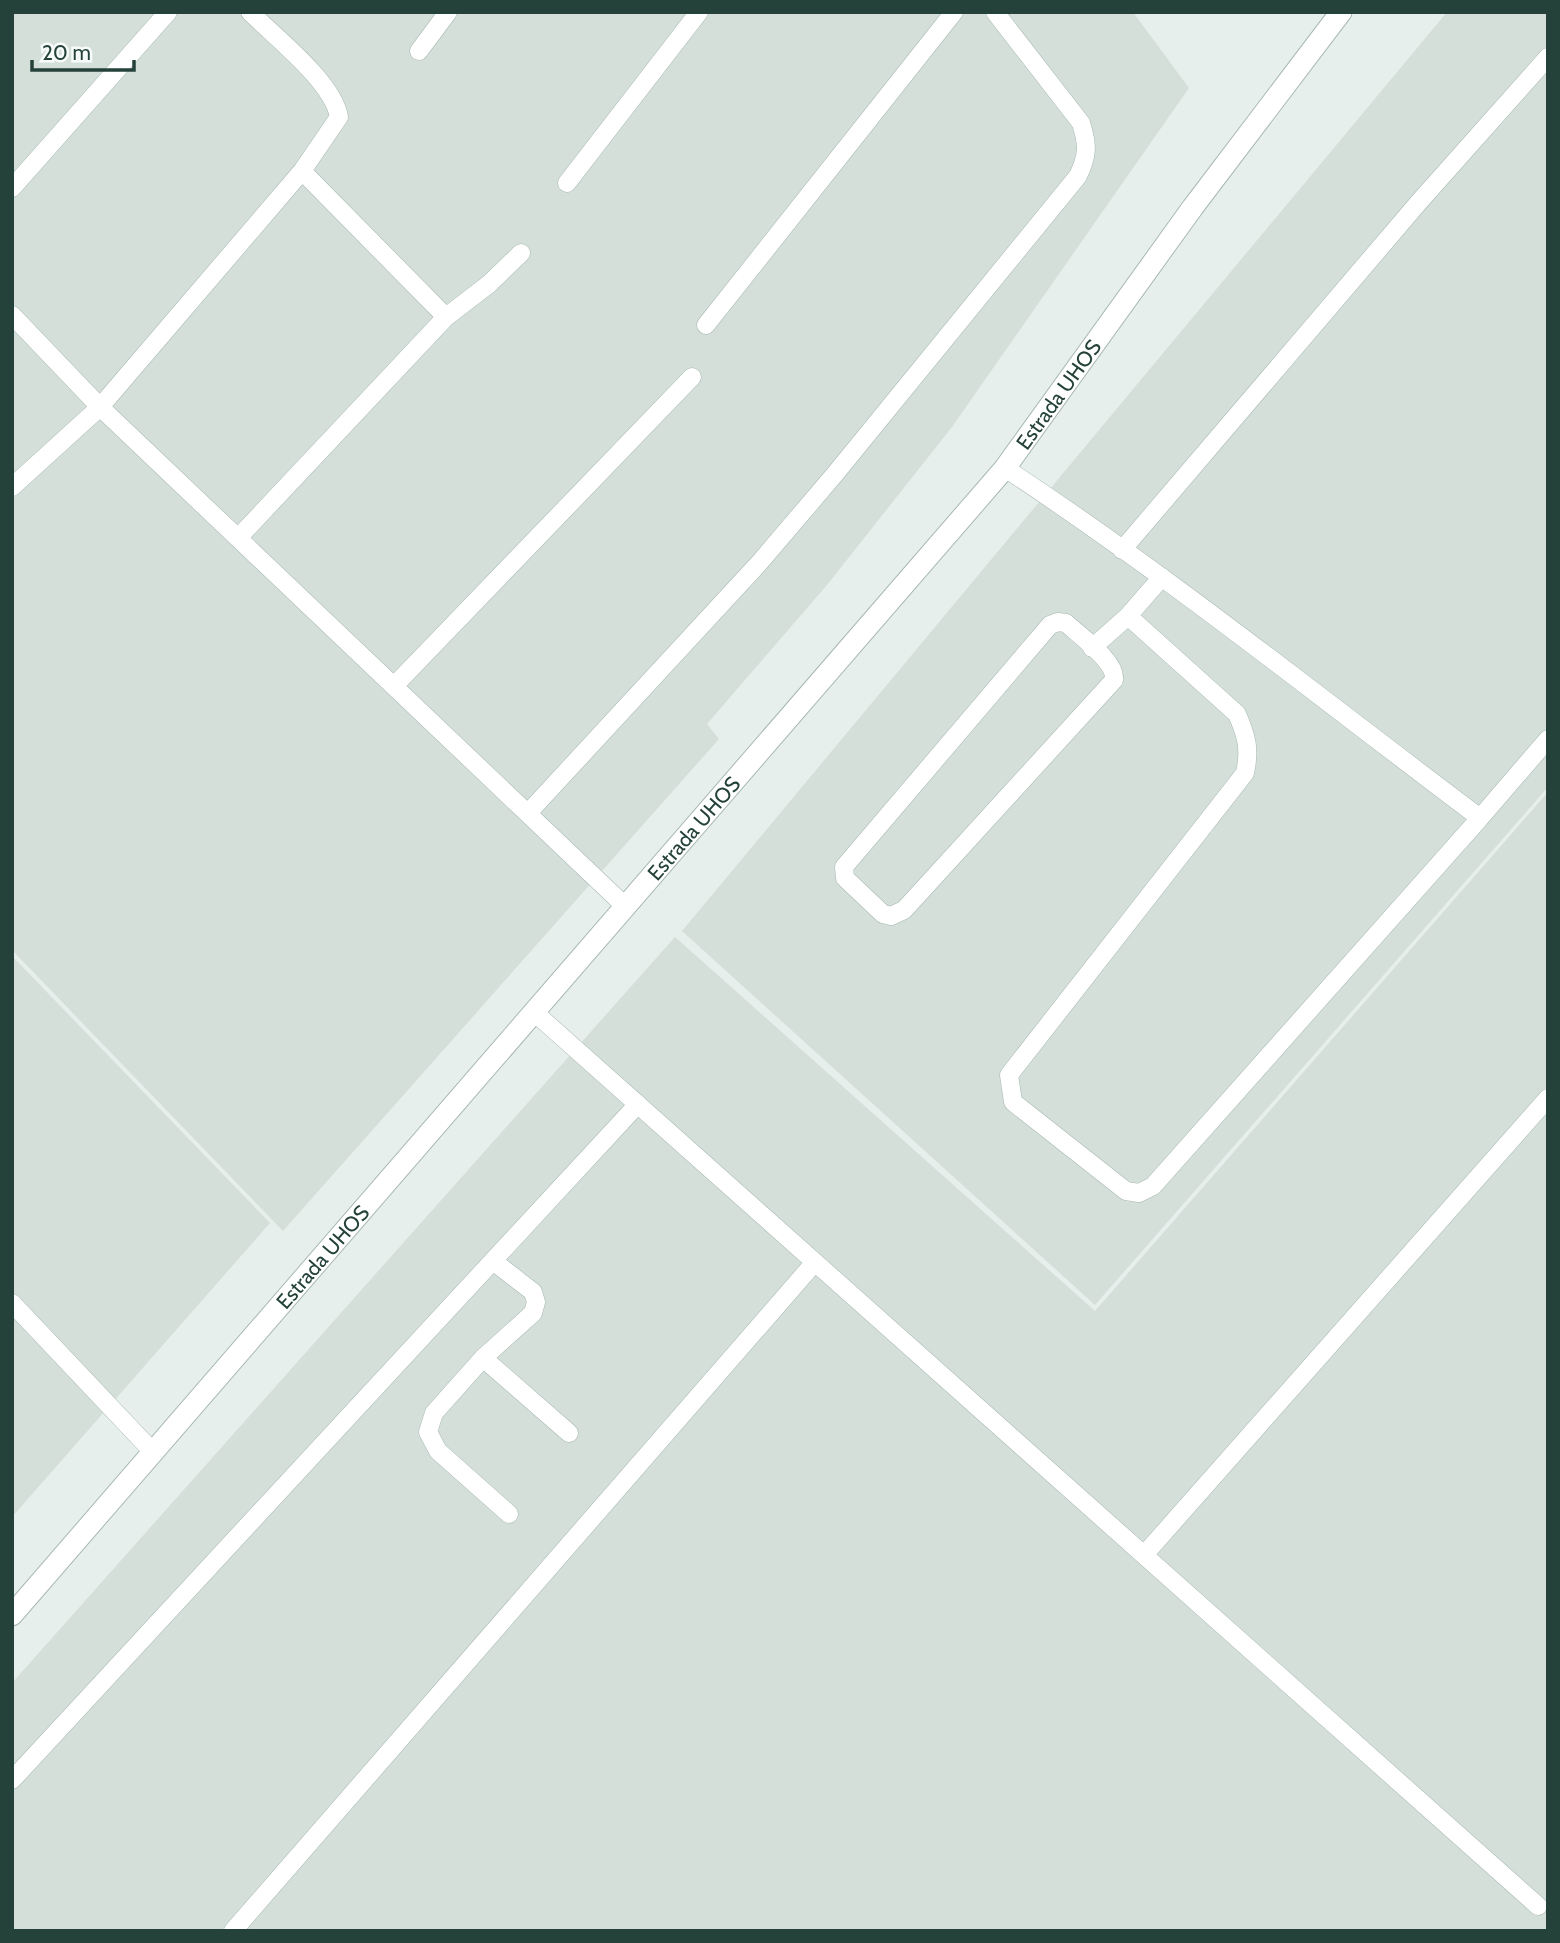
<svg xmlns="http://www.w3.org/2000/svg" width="1560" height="1943" font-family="Cabin,sans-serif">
<rect width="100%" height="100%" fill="#e6efeb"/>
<path fill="#d4dfda" d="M12,12H1133L1189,88L952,427L827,585L707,724L719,739L283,1231L12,950Z
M1447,12H1548V787L1095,1305L682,931Z
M1548,792V1931H12V1683L675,937L1095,1311Z
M12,956L270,1223L12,1517Z"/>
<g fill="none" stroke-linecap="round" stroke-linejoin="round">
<defs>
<path id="service" d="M419,51L448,12
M302,171L446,317
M567,183L699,12
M12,188L168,12
M12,315L100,407L626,907
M706,325L954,12
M1005,468C1169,576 1323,700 1480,818L1548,739
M12,487L100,407L302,171L339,117C333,82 276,38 250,12
M238,538L446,317L489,284L521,253
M1122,550L1419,202L1548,57
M1162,577L1128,616L1237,714C1247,737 1250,749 1245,773L1009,1075L1013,1102L1126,1191L1139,1193L1153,1186L1480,818
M1058,622L1066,623C1080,636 1117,662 1114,680L904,910L891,916L883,914L845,878L844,867L1050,625Z
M1092,648L1128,616
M394,686L692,377
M528,813L760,562L835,474L1078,176C1088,155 1088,145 1081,123L995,12
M534,1012L1538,1906
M493,1261L533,1292L536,1302L533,1313L483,1358L434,1413L428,1432L438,1451L509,1514
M12,1303L153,1452
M483,1358L569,1433
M1144,1555L1548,1098
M12,1780L638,1104
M233,1931L815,1262"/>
<g id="minor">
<path id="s1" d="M12,1615L1005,468L1193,207L1341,12"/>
</g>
</defs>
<use href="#service" stroke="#a8b8b2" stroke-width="19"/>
<use href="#minor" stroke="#a8b8b2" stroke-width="23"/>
<use href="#service" stroke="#fff" stroke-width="18"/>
<use href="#minor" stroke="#fff" stroke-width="21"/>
</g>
<g text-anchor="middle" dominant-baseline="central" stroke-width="5" stroke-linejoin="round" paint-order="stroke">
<g font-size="21" fill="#24423a" stroke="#f7fbf9">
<text stroke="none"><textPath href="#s1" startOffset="1608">Estrada UHOS</textPath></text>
<text stroke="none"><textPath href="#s1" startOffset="1041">Estrada UHOS</textPath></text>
<text stroke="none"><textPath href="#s1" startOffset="474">Estrada UHOS</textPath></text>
</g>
</g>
<rect width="1560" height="1943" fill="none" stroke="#24423a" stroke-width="28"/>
<path d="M32 60v10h102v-10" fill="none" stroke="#24423a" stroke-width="3.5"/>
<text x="42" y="60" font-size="21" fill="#24423a" stroke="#f7fbf9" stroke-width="5" paint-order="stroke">20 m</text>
</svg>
